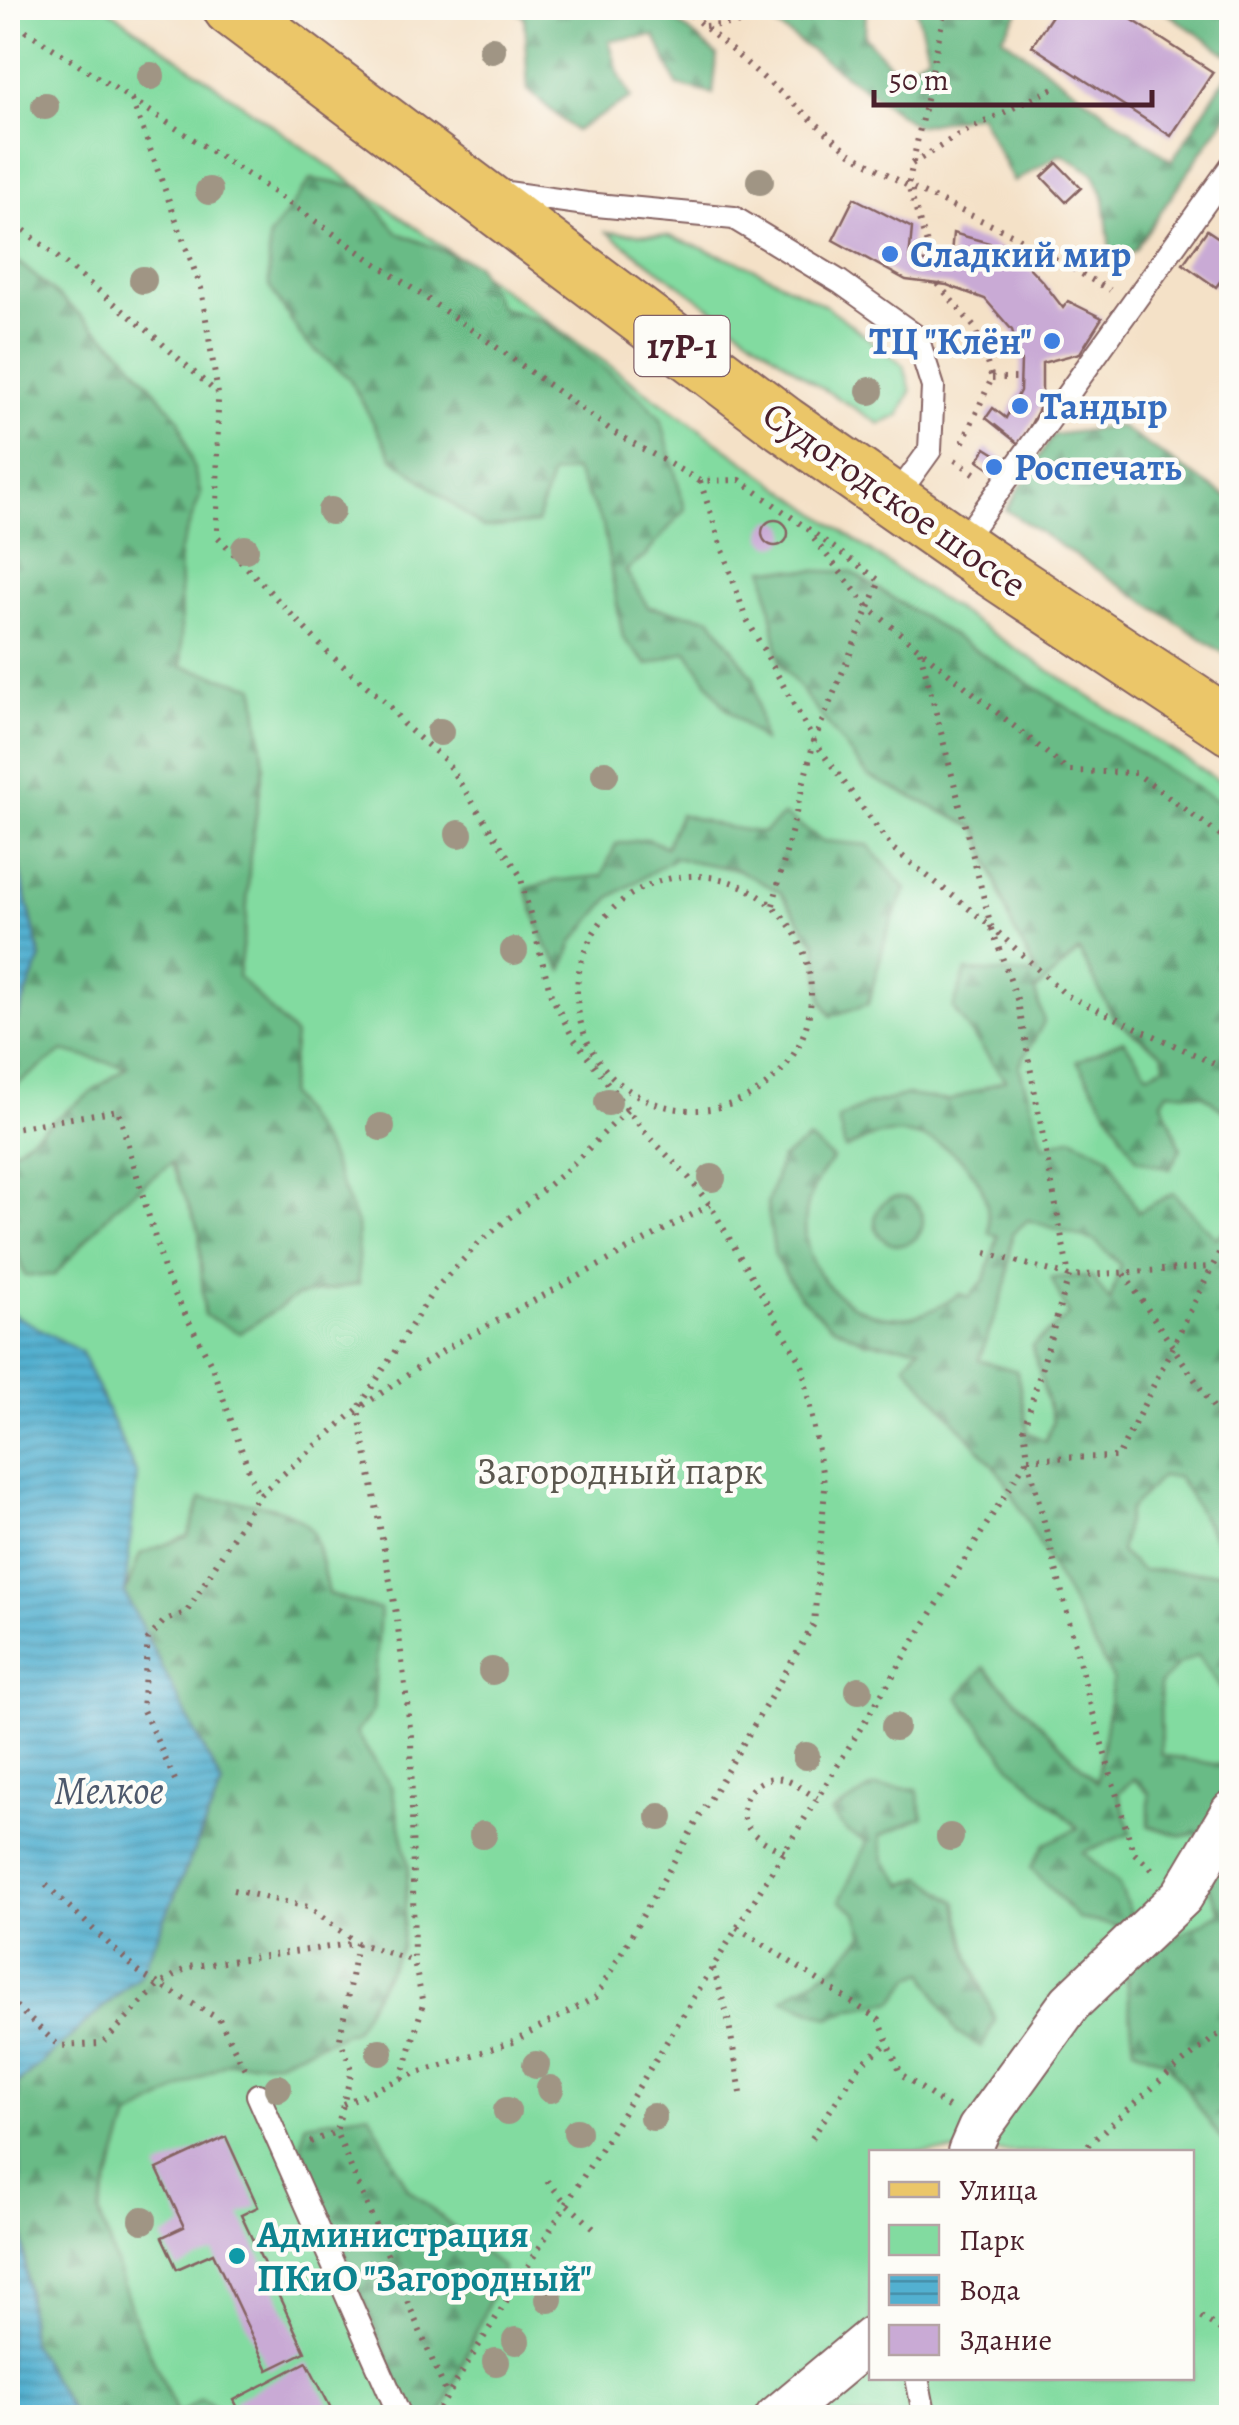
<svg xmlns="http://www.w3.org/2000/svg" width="1239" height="2425" font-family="Alegreya,serif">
<defs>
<pattern id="forest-firs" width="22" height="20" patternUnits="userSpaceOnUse" patternTransform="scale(2.5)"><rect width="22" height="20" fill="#69bb86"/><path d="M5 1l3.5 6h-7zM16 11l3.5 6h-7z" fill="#58976e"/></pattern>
<pattern id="water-rules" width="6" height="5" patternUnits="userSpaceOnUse" patternTransform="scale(2.5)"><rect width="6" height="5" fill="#52b0d0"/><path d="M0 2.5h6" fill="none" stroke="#468fa9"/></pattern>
</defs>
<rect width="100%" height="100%" fill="#fdfcf7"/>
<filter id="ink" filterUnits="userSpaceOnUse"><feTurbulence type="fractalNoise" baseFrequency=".01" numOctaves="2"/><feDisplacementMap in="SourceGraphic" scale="20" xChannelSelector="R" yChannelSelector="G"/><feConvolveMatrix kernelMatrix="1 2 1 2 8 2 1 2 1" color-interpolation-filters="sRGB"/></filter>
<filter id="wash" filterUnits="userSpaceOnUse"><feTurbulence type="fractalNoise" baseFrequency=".0048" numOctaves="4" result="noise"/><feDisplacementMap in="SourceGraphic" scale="40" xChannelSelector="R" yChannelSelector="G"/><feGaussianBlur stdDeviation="2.25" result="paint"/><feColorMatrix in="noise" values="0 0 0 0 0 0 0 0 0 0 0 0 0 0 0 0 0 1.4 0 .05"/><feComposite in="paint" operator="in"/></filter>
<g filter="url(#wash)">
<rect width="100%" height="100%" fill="#f4e1c7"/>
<path fill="#82dba0" stroke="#667d66" stroke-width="2.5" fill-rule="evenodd" d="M8,8H107L918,585L1231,789L1232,2417L8,2418ZM872,2152H1192V2378H872Z
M607,232L669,236L747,265L828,307L904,366L911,391L899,416L880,424L814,383Z"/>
<path fill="url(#forest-firs)" stroke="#5a6d58" stroke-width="2.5" fill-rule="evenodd" d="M510,8H661L717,55L713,94L677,85L655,36L609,40L618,72L631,98L575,131L528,90L524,16Z
M752,8H866L865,37L898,74L928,54L916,8H1021L1002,37L1172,161L1231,69V109L1134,251L1111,260L1104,197L1093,173L1061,154L1014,182L979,114L916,126Z
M1160,8H1216L1231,20V57Z
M311,179L360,187L398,233L476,264L499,307L545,322L644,400L661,419L685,509L645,556L626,571L648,607L711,618L754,679L763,741L723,705L687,651L648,665L623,638L603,525L574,470L551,475L537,523L483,528L392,457L349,378L305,342L269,286V237Z
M8,253L122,351L179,419L201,494L179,552L182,666L255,687L264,765L250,855L246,921L238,976L295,1036L288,1094L327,1151L357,1224L359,1284L297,1296L240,1333L204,1315L199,1231L171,1163L117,1205L55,1275L25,1276L15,1247L8,1154L126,1067L63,1051L8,1091V1042L41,958L8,822Z
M1119,426L1231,500V658L1006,510L1053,435Z
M764,569L851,572L1231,810V1117L1203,1094L1168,1091L1162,1101L1181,1148L1170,1169L1137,1159L1077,1061L1123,1040L1148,1074L1165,1065L1163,1054L1115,1020L1079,951L1035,991L1044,1022L1019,1066L1044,1146L1072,1137L1109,1156L1138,1212L1173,1193L1216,1238L1231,1225L1226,1171H1231V1557H1226L1178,1477H1161L1129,1510L1120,1552L1141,1570L1231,1573V1645L1227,1647L1225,1662L1231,1672V1704L1198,1655L1178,1665L1160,1684L1161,1755L1231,1767L1232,2074L1227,2078L1231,2083V2153L1168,2063L1134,2048L1120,1926L1079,1919L1031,1868L1045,1844L1078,1828L1012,1767L958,1697L984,1667L1097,1782L1113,1679L1003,1477L905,1364L920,1347L867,1342L830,1325L799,1296L775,1257L767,1204L781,1159L809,1139L833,1159C786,1209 800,1285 865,1311C879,1317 896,1319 911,1317C930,1313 944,1305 959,1294L969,1297L985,1279L998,1236L989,1233C989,1214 987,1195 977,1179C956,1145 913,1126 874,1136C864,1139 854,1145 845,1149L838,1119L865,1106L908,1095L949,1101L1005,1080L953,1008L966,971L1037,974L1012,927L978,829L868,776L780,663ZM1028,1220L1095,1241L1120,1265L1110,1301L1091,1276L1051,1278L1069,1315L1032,1346L1053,1422L1045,1441L1028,1432L1017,1371L979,1360L1007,1282L1012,1234ZM1134,1779L1149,1793V1826L1182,1836L1201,1833L1196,1863L1221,1912L1163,1945L1143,1943L1119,1885L1083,1852L1131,1833L1118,1793Z
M680,814L721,826L763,833L784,815L823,841L868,845L906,889L887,933L868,1004L831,1016L822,1000L816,944L780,892L738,870L675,858L611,897L573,942L563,970L546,946L526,889L553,881L602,876L616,844L648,839L666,847Z
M875 1221a24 24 0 1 1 48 0a24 24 0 1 1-48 0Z
M201,1498C235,1502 291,1501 312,1532C319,1542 325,1581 328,1594L380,1610L373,1711L356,1733L392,1788L409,1867L401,1948L354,2030L277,2061L226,2063L129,2118L99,2213L134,2317L178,2415L201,2398L222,2411L221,2417H75L31,2344L21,2208L17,2084L141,1974L222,1785L125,1594L140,1554L188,1536Z
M874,1787L917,1789L923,1817L880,1836L884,1860L904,1885L922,1877L957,1902L970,1959L995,2020L982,2047L957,2033L924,1972L912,1977L894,2001L853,2008L829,2018L783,1999L835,1966L864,1935L857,1913L840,1901L867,1842L848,1832L831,1813Z
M369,2113L408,2189L503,2268L440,2417H412L301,2148L305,2123Z"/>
<path fill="url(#water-rules)" stroke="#4e687e" stroke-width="2.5" d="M8,822L41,958L8,1042Z
M8,1311L81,1352L137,1475L125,1594L222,1785L141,1974L17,2084L21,2208L31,2343L75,2417H8Z"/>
<g id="blocks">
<path fill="#c9aad5" d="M1057,8H1114L1213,72L1171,136L1032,46Z
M1057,163L1081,188L1066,202L1042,177Z
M854,198L912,228L909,260L950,265L953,233L989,243L1022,260L1043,282L1063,308L1068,301L1102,318L1080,353L1042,363V403L1020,445L986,418L993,408L1006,418L1020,391L1021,360L1012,330L985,299L947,285L906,280L833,240Z
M1207,230L1232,247V265L1216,287L1183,264Z
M986,448L1005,460L997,473L978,460Z
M762 533a13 13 0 1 1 26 0a13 13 0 1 1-26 0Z
M226,2137L258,2207L241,2215L305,2352L268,2370L213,2253L177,2269L162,2237L184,2227L157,2169Z
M307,2362L336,2418H243L234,2400Z"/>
</g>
</g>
<g filter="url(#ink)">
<use href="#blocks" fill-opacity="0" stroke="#866362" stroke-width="2.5"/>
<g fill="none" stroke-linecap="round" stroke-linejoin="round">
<defs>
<path id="lane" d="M500,192L586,204L734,218L840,282L917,337L933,387L930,450L894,500
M959,546L1232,165
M258,2095L401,2418
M917,2378L925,2418"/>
<path id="street" d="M969,2152L979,2129L1070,2003L1182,1896L1232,1812
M776,2418L872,2338"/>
<path id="primary" d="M231,8L784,424L986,565L1232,728"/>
</defs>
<use href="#lane" stroke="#866362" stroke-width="26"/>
<use href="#street" stroke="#866362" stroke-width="46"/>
<use href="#primary" stroke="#866362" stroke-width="59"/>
<path stroke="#866362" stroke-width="6" stroke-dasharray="2.5 8" stroke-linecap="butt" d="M683,8L849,152L908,186L1013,235L1110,290
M8,19L262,184L502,351L615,433L700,481L740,480L880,581L869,608L1069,771L1136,773L1232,844
M705,26L930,8
M132,100L201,288L218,394L217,536L328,653L389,705L404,725L445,760L520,875L551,995L572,1036L643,1130L689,1178L710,1205L802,1364L825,1488L814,1624L693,1828L596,1997L513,2042L402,2078
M912,164L958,135L1054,88
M8,217L147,330L217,393
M933,263L908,186L945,8
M938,284L975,328L992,378L962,444
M992,378H1021
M955,460L977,475
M700,481L745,616L814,741L892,848L991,926L1018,1002L1069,1276L1024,1428L1028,1458L1087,1692L1133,1852L1155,1872
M920,651L991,926L1066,995L1232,1072
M577 993a117 117 0 1 1 234 0a117 117 0 1 1-234 0Z
M773,905L814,741L869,608L809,533
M8,1129L118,1110L167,1279L211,1364L258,1496
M986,1253L1069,1276L1210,1267
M1124,1274L1232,1435
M1028,1458L1118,1457L1232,1227
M175,1780L142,1708L148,1639L165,1620L186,1613L258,1496L358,1409L447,1348L710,1205
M784,1852C771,1845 753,1838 746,1824C735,1801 757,1773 782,1779C794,1782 806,1792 817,1798
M46,1885L141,1974L219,2019L246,2071
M233,1890L308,1907L357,1943L414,1961
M737,1927L879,2020L901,2074L951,2109
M357,1943L340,2039L352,2070L336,2132L447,2395
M713,1968L727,2013L741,2093
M8,1999L59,2046L102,2044L159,1985L188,1967L357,1943
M343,2104L402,2078L423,2004L414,1961L411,1736L397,1619L358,1409L434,1290L480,1242L568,1169L628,1109
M812,2138L860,2065L888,2043
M310,2142L336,2132
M1080,2152L1168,2074L1232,2024
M547,2181L567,2204L596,2230
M1192,2311L1232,2337
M434,2418L1027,1459"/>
<use href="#lane" stroke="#fff" stroke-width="22"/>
<use href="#street" stroke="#fff" stroke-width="42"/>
<use href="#primary" stroke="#ebc669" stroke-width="55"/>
</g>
<g fill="#a09584">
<circle cx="492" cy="50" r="14"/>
<circle cx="151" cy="76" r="14"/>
<circle cx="45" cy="106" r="14"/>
<circle cx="760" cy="181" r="14"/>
<circle cx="209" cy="191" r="14"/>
<circle cx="143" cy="280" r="14"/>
<circle cx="870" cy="391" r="14"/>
<circle cx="331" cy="511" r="14"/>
<circle cx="245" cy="549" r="14"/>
<circle cx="440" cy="732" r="14"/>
<circle cx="605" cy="774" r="14"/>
<circle cx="459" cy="834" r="14"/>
<circle cx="514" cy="951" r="14"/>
<circle cx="608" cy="1102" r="14"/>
<circle cx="381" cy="1127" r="14"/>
<circle cx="712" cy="1178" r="14"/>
<circle cx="492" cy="1671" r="14"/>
<circle cx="859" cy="1690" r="14"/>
<circle cx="895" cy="1727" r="14"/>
<circle cx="806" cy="1756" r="14"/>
<circle cx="660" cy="1817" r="14"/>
<circle cx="483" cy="1835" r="14"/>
<circle cx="950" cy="1837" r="14"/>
<circle cx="380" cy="2052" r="14"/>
<circle cx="536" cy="2065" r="14"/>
<circle cx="278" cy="2088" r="14"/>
<circle cx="550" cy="2089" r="14"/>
<circle cx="507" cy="2111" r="14"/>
<circle cx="653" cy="2117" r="14"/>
<circle cx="577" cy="2132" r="14"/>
<circle cx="143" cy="2220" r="14"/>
<circle cx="549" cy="2299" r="14"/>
<circle cx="516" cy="2341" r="14"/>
<circle cx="496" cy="2362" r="14"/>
</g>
</g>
<g fill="#3f7fe0" stroke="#fdfcf7" stroke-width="4">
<circle cx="890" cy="254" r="10"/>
<circle cx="1052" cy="341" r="10"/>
<circle cx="1020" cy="406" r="10"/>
<circle cx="994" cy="467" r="10"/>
</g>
<circle fill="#0f9aa8" stroke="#fdfcf7" stroke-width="4" cx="237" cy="2256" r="10"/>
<g text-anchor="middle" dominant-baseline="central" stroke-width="9" stroke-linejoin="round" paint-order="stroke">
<rect fill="#fdfcf7" stroke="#806168" stroke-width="2.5" x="634.5" y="316" width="95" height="60" rx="8"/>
<g font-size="35" font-weight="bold" fill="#4a1f2b">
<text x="682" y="346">17Р-1</text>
</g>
<g font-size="38" font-weight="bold" fill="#366cbe" stroke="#fdfcf7" text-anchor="start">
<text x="910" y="254">Сладкий мир</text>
<text x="1032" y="341" text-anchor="end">ТЦ "Клён"</text>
<text x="1040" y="406">Тандыр</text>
<text x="1014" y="467">Роспечать</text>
</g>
<g font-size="38" fill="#4a1f2b" stroke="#fdfcf7">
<text transform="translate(895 499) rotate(35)">Судогодское шоссе</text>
</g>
<g font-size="38" fill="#5b574e" stroke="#fdfcf7">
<text x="620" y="1471">Загородный парк</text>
</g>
<g font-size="38" font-weight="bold" fill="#0d838f" stroke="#fdfcf7" text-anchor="start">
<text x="257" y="2234">Администрация<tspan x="257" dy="44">ПКиО "Загородный"</tspan></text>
</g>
<g font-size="40" font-style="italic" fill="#4d596d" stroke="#fdfcf7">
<text x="109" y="1790">Мелкое</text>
</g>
</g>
<rect width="1239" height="2425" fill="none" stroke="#fdfcf7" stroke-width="40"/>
<rect x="869" y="2150" width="325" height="230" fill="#fdfcf7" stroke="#b5a4a5" stroke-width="2.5"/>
<rect x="889" y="2182" width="50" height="15" fill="#ebc669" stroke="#b5a4a5" stroke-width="2.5"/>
<text x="959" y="2200" font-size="30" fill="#4a1f2b">Улица</text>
<rect x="889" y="2225" width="50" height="30" fill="#82dba0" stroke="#b5a4a5" stroke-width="2.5"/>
<text x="959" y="2250" font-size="30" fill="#4a1f2b">Парк</text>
<rect x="889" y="2275" width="50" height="30" fill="url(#water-rules)" stroke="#b5a4a5" stroke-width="2.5"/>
<text x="959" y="2300" font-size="30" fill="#4a1f2b">Вода</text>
<rect x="889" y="2325" width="50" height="30" fill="#c9aad5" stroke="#b5a4a5" stroke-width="2.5"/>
<text x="959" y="2350" font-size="30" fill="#4a1f2b">Здание</text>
<path d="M874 90v15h278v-15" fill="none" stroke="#4a1f2b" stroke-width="5"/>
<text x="889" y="90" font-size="30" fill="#4a1f2b" stroke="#fdfcf7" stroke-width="8" paint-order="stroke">50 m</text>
</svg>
